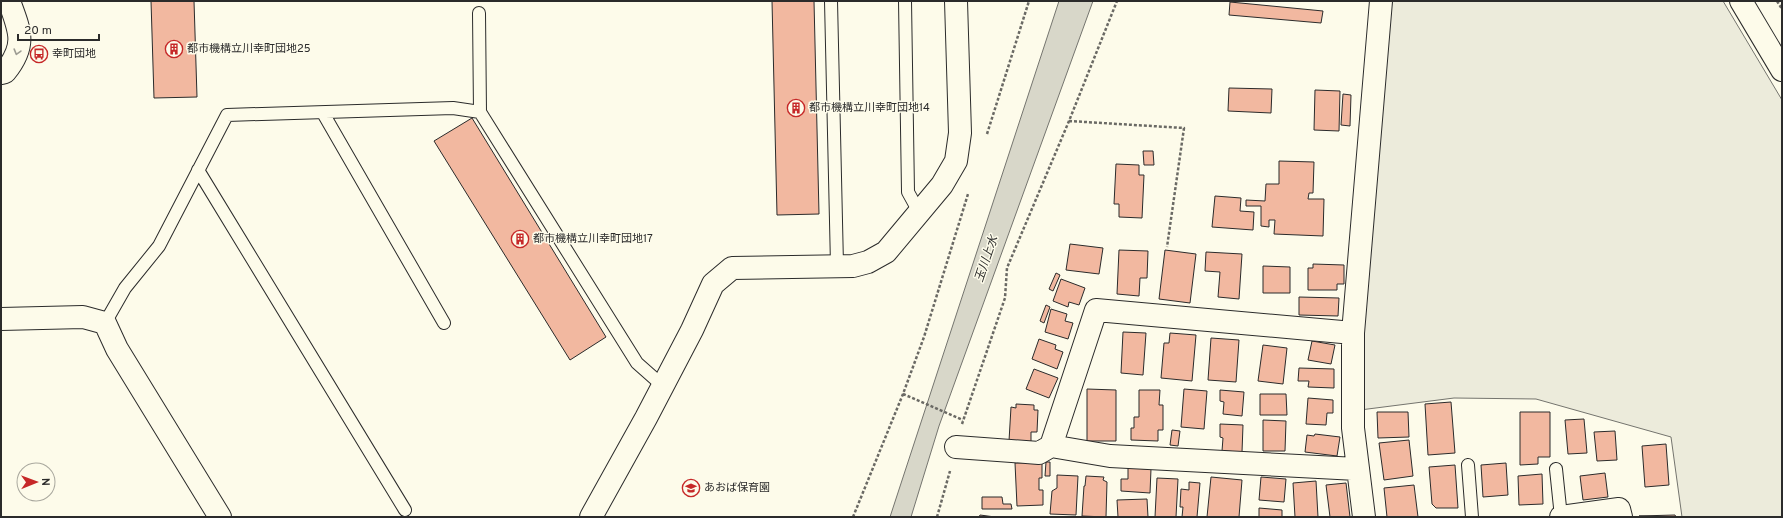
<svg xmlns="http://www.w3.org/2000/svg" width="1783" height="518" font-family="Overpass,'Noto Sans JP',sans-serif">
<rect width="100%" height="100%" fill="#fdfbea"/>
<path fill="#ecebdb" stroke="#74746e" d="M1392,1H1723L1782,100V517H1682L1671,437L1536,399L1454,398L1360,410L1369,236Z"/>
<path fill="#d8d7c9" stroke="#74746e" d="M1059,1H1093L939,426L911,517H890Z"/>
<path fill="#f2b8a0" stroke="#2b2b2b" d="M151,1H194L197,97L154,98Z
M772,1H814L819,214L777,215Z
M1230,2L1323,11L1321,23L1229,15Z
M1229,88L1272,89L1271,113L1228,111Z
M1315,90L1340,91L1339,131L1314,130Z
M1343,94L1351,95L1350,126L1341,125Z
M472,118L606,337L570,360L434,141Z
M1143,151H1153L1154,165H1144Z
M1279,161L1314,162L1313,193H1309L1308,199H1324L1323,236L1274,234L1275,220H1269V227L1261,226V206H1246V200L1265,201L1266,184H1279Z
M1116,164L1139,165V175H1144L1142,218L1119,217V204H1114Z
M1215,196L1241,198L1240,211L1254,212L1253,230L1212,227Z
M1070,244L1103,248L1099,274L1066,270Z
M1119,250L1148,251L1147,278H1140L1139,296L1117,294Z
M1165,250L1196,254L1190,303L1159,299Z
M1206,252L1242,254L1239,299L1218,297L1220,272L1205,271Z
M1313,264L1344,265V284H1337V290H1308V268H1313Z
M1263,266L1290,267V293H1263Z
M1056,273L1060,275L1053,291L1049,289Z
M1061,279L1085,288L1079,305L1069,302L1068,307L1053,301Z
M1299,297L1339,298L1338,316L1299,315Z
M1046,305L1050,307L1044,323L1040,321Z
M1051,309L1067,314L1065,321L1073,323L1068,339L1045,332Z
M1123,332L1146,333L1143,375L1121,373Z
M1170,333L1196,335L1192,381L1161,378L1164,343H1169Z
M1211,338L1239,340L1236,382L1208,380Z
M1039,339L1056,345L1055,349L1063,352L1057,369L1032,359Z
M1312,341L1335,345L1331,364L1308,360Z
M1263,345L1287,348L1283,384L1258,381Z
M1299,368L1334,369V388L1308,387L1309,381H1298Z
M1034,369L1058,378L1049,398L1026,389Z
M1087,389L1116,390V441H1087Z
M1184,389L1207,391L1204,429L1181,427Z
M1139,390H1160L1159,405H1163V430H1158V441L1131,440V428H1134V417H1139Z
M1220,390L1244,392L1242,416L1223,414L1224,402L1220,401Z
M1260,394H1286L1287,415H1260Z
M1308,398L1333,400V413H1327L1326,425L1306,424Z
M1451,402L1455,453L1428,455L1425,404Z
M1016,404L1034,405V410H1038L1037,432H1031V443L1009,441L1011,407L1016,408Z
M1377,412H1408L1409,437L1378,438Z
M1520,412H1550V457H1538V464L1520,465Z
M1584,419L1587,453L1568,454L1565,420Z
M1263,420L1286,421L1285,451H1263Z
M1220,424L1243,425L1242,452L1222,451L1223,438L1220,437Z
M1172,430L1180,431L1178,446L1170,445Z
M1615,431L1617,460L1597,461L1594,432Z
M1315,434L1340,437L1337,456L1305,452L1307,435L1314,436Z
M1409,440L1413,476L1384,480L1379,443Z
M1666,444L1669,485L1645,487L1642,446Z
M1042,462V478H1039V490H1043V505L1017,506L1015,463Z
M1046,462H1050V476H1045Z
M1506,463L1508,495L1483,497L1481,465Z
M1455,465L1458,508H1436L1432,504L1429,467Z
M1128,468L1151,469L1150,493L1121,491V479H1128Z
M1605,473L1608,497L1583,500L1580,476Z
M1542,474L1543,504L1519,505L1518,476Z
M1057,475L1078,476L1076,515L1050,514L1052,491L1057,488Z
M1086,476L1104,477L1103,480L1107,482L1106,517L1082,516L1084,486H1085Z
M1211,477L1242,480L1239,517H1207Z
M1261,477L1286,479L1284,502L1259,500Z
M1157,478L1178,479L1176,517H1155Z
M1316,481L1318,517H1295L1293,483Z
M1189,482L1200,483L1197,517H1182L1183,507H1180L1181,489L1189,490Z
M1346,483L1350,517H1330L1326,485Z
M1414,485L1418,517H1387L1384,488Z
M982,497H1002L1003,504H1011L1012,509H982Z
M1147,499L1148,517H1118L1117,500Z
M1259,508L1282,510V517H1259Z
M980,515L995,517H979Z
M1675,515L1676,517L1639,516Z"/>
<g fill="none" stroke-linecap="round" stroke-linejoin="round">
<defs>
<path id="service" d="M831,1L837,265
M905,1L908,192L919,212
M479,13L480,112
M323,113L444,323
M198,170L405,510
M105,323L125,288L159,246L227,115L453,108L480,112L637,363L663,386
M1468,465L1472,517
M1556,469L1561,517"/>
<path id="minor" d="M1741,1L1782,70
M1,73L5,72C27,45 20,31 9,1
M1,319L83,317L105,323L117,349L220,517
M1353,333L1096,310L1051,446L1110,456L1357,469
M956,447L1039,453L1051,446
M591,517L646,418L692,330L713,284L732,268L853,266L868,262L886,252L942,185L956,161L960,133L956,1
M1364,517L1353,428V333L1381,1
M1561,517L1619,509L1621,517"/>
</defs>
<use href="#service" stroke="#2b2b2b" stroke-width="14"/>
<use href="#minor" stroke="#2b2b2b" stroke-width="24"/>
<path stroke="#6a6964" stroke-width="2.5" stroke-dasharray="3 2" stroke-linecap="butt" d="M1777,1L1782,9
M1069,121L1184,128L1167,247
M987,134L1029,1
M903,394L963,420
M962,424L1005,298L1007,268L1069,121L1117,1
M853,517L903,394L924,337L968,194
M937,517L950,471"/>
<use href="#service" stroke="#fdfbea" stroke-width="12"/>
<use href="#minor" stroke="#fdfbea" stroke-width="22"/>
</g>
<defs><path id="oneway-chevron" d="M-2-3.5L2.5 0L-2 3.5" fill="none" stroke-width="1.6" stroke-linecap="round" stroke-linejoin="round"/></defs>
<use stroke="#9e9d94" href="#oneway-chevron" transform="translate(17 52) rotate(106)"/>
<defs>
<symbol id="building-ring" viewBox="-11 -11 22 22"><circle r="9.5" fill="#fdfbea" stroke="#c62828" stroke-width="1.5"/><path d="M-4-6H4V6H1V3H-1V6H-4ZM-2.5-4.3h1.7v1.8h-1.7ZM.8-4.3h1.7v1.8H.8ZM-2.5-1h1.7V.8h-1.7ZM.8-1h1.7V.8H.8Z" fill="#c62828"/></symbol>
<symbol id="bus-ring" viewBox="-11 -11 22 22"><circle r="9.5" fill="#fdfbea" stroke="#c62828" stroke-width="1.5"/><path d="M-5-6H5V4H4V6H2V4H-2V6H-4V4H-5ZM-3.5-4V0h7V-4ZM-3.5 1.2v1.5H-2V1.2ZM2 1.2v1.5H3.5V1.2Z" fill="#c62828"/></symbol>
<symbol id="school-ring" viewBox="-11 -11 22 22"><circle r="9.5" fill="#fdfbea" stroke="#c62828" stroke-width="1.5"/><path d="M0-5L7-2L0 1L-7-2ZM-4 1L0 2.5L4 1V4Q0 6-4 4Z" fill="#c62828"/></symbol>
</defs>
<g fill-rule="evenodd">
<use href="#building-ring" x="164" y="39" width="20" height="20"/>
<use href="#bus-ring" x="29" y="44" width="20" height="20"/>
<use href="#building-ring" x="786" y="98" width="20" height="20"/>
<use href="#building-ring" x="510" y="229" width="20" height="20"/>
<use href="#school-ring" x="681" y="478" width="20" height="20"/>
</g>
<g text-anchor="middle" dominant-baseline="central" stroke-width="3" stroke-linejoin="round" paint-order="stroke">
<g font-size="11" fill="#2b2b2b" stroke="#fdfbea" text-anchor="start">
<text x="187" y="49">都市機構立川幸町団地25</text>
<text x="52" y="54">幸町団地</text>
<text x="809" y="108">都市機構立川幸町団地14</text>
<text x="533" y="239">都市機構立川幸町団地17</text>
<text x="704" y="488">あおば保育園</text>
</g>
<g font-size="12" font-style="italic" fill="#2b2b2b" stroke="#fdfbea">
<text transform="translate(987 259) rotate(-71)">玉川上水</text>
</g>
</g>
<rect width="1783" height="518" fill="none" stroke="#2b2b2b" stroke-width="4"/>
<g transform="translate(36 482) rotate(89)"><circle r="19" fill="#fdfbea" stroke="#a9a89e"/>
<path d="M0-3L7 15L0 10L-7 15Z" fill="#c62828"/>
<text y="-6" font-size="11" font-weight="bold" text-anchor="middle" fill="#2b2b2b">N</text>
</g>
<path d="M18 34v6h81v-6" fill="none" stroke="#2b2b2b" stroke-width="2"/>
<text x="24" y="34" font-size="12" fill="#2b2b2b" stroke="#fdfbea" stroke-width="3" paint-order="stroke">20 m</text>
</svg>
